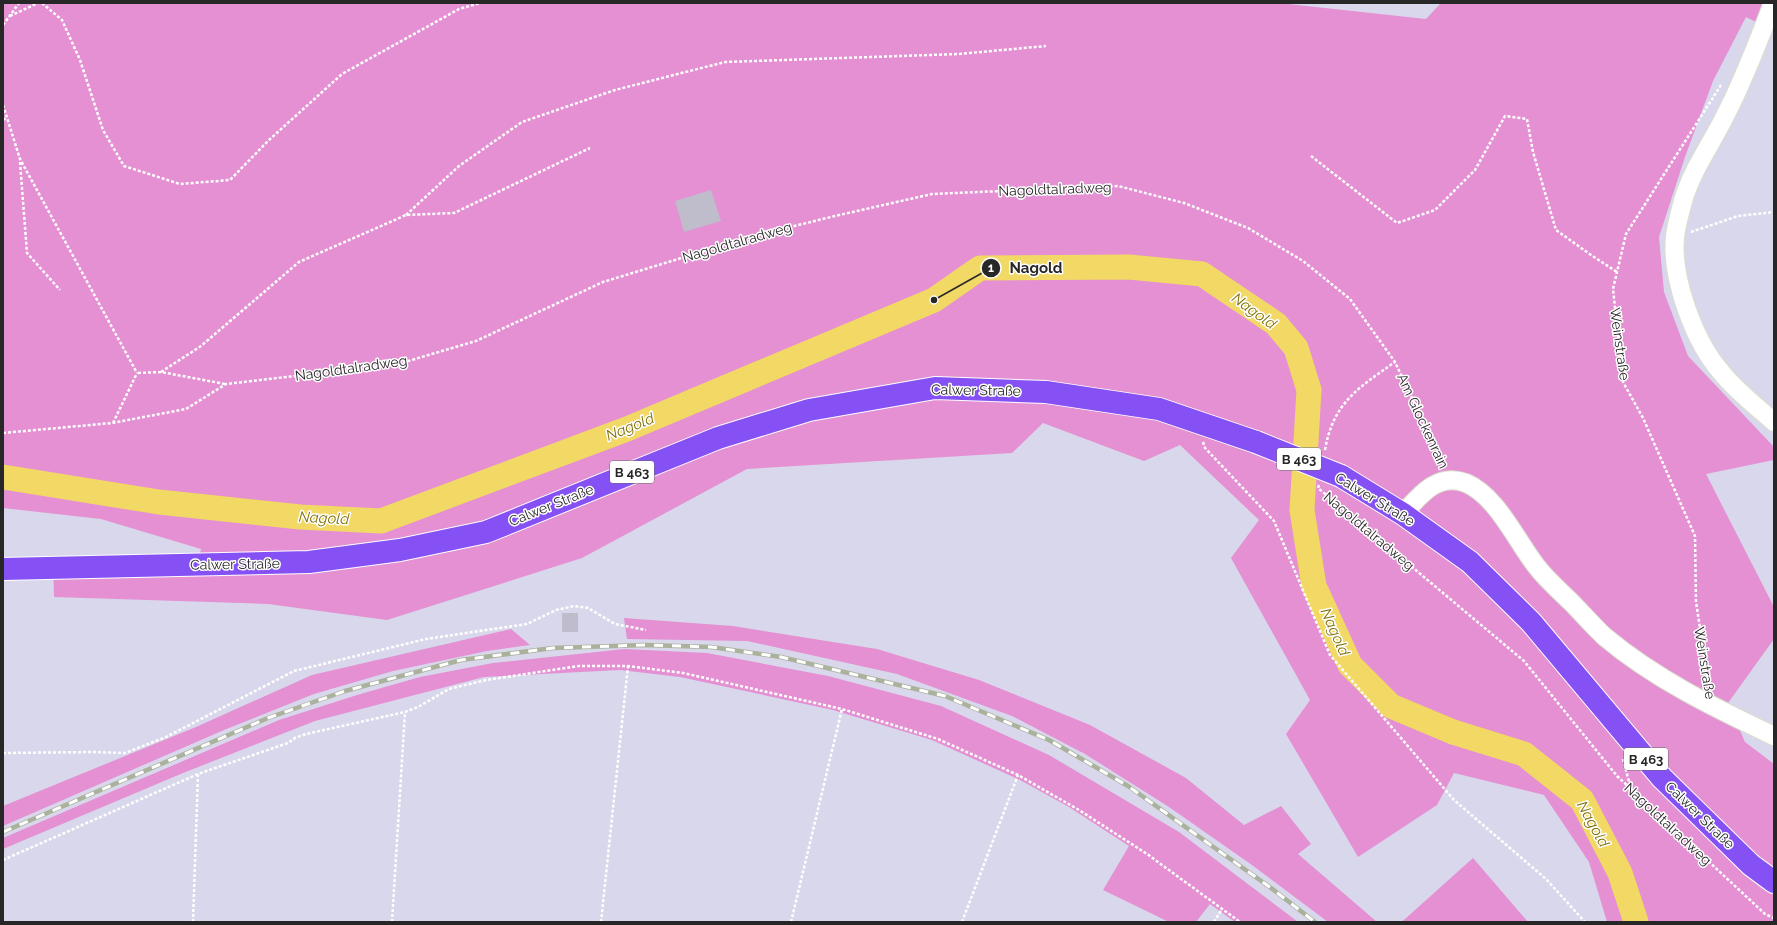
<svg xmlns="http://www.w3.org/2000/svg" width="1777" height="925" font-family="Raleway,sans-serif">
<rect width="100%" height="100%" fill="#d9d7eb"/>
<path fill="#e490d3" d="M3,3H1279L1426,19L1441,3H1774V31L1746,17L1713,81L1685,157L1659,237L1664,292L1688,356L1774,447V460L1706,474L1774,607V639L1728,703L1745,742L1774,764V922H1607L1589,862L1544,795L1454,773L1437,805L1358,857L1286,734L1310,700L1231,558L1259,520L1180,445L1144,461L1043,423L1012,453L747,469L582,558L387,620L268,604L54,597L53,558L200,554L201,549L101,519L3,508Z
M624,618L733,626L877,649L979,680L1090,725L1186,778L1244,825L1281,806L1311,844L1298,854L1377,922H1328L1252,865L1169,807L1085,754L1012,716L897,674L747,641L627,639Z
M511,629L530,645L487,651L393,671L314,694L224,730L3,826V806L196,727L312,675Z
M624,649L707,653L828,676L941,706L1049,755L1179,832L1298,922H1235L1210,904L1196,922H1169L1103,890L1129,846L1069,807L1020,780L932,740L833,710L680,677L620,670L484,677L315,721L183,773L3,849V838L279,720L357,695L420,677L493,663Z
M1473,858L1528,922H1401L1405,919Z"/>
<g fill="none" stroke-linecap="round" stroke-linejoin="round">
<path stroke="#f2d864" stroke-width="25" d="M3,477L159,502L300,517L381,521L627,429L934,300L980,268L1129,267L1202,274L1276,324L1296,348L1309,390L1302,510L1314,586L1350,665L1391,706L1453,732L1524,754L1582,800L1620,873L1636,922"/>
</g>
<path fill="#bfbccc" d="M711,190L721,221L684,232L675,201Z
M562,613H578V632H562Z"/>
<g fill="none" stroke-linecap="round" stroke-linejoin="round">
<defs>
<path id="tertiary" d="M1773,3C1759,39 1745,77 1727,112C1713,142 1692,169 1683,201C1680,213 1676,226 1675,237C1671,278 1694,341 1721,372C1736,391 1756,406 1774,422
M1403,514C1420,495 1438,472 1466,483C1497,496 1517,542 1537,567C1547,580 1560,591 1571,602C1582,613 1593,626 1605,637C1655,679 1715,708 1774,736"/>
<path id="primary" d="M1341,476L1403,514L1470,562L1531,622L1662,778L1751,865L1774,882
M3,569L309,562L400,550L486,532L718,438L809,410L935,388L1046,392L1159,409L1256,442"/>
</defs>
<use href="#tertiary" stroke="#dae1cd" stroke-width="20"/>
<use href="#primary" stroke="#fff" stroke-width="24"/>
<path stroke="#fff" stroke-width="2.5" stroke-dasharray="3 2" stroke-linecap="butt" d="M42,3L62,20L80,60L103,130L124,166L180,184L230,180L269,140L342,74L459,9L480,3
M10,16L38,3
M3,25L19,3
M3,105L20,159L137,373
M3,120L6,118
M1311,156L1397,223L1435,210L1475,170L1505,116L1527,119L1533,152L1556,230L1591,255L1617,272
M20,162L27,253L60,290
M406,215L459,166L522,122L615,90L725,62L959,54L1046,46
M1691,232L1738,216L1774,212
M161,372L201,346L299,262L406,215L454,213L590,148
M138,373L161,372L225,384
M113,423L137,373
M3,433L112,423L186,409L226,384L398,364L476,341L603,282L750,237L835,216L932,194L1118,186L1184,203L1248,228L1303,261L1350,299L1395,362L1444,466
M1203,442L1205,448L1274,521L1330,655L1454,800L1546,879L1585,922
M1325,450C1333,403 1358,388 1395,362
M1319,485L1318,488L1524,661L1617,776L1765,914L1774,918
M1709,686L1696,602L1695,536L1643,418L1623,382L1613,289L1626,234L1721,85
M3,753L93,752L125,753L166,737L294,671L426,639L527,624L556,610L574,606L588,608L615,624L646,630
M1623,759L1631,789
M3,860L198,774L288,743L295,738L306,734L405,712L418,707L449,689L486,680L579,666H628L683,673L842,709L938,739L1018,775L1079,810L1147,854L1240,922
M193,922L198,774
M392,922L405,712
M601,922L628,666
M791,922L842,709
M962,922L1018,775
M1214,922L1222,909"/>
<use href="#tertiary" stroke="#fff" stroke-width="18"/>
<use href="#primary" stroke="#8551f5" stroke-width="22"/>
<defs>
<path id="rail" d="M3,832L268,718L345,691L461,660L553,648L645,645L711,647L781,657L945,696L1049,740L1128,786L1271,888L1315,922"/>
</defs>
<use href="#rail" stroke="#a9b29a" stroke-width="4.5"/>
<use href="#rail" stroke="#fff" stroke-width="3" stroke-dasharray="9" stroke-linecap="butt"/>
<defs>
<path id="primary-bridge" d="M1256,442L1341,476"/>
</defs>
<use href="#primary-bridge" stroke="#fff" stroke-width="24" stroke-linecap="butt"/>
<use href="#primary-bridge" stroke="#8551f5" stroke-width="22"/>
</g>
<g text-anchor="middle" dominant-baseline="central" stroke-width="3" stroke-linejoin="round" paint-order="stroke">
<g fill="#fff" stroke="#686868" stroke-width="1">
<rect x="1277" y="448" width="44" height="22" rx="3"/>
<rect x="610" y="461" width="44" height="22" rx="3"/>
<rect x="1624" y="748" width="44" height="22" rx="3"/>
</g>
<g font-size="13" font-weight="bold" fill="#272727">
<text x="1299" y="459">B 463</text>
<text x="632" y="472">B 463</text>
<text x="1646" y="759">B 463</text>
</g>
<g font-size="14" fill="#272727" stroke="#fff">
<text transform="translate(1055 189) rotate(-2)">Nagoldtalradweg</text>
<text transform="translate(737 242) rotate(-16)">Nagoldtalradweg</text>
<text transform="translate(1620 344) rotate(82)">Weinstraße</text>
<text transform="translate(351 368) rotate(-8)">Nagoldtalradweg</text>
<text transform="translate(976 390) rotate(1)">Calwer Straße</text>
<text transform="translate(1423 421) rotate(65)">Am Glockenrain</text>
<text transform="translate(1375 499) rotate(31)">Calwer Straße</text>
<text transform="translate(551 505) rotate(-22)">Calwer Straße</text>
<text transform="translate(1369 531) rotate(40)">Nagoldtalradweg</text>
<text transform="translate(235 564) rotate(-1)">Calwer Straße</text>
<text transform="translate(1705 663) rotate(81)">Weinstraße</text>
<text transform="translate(1700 815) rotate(44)">Calwer Straße</text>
<text transform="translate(1668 824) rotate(43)">Nagoldtalradweg</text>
</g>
<g font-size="15" font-style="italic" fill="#7f720a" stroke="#fff">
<text transform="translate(1254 311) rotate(36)">Nagold</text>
<text transform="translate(630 427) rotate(-22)">Nagold</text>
<text transform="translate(324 518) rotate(3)">Nagold</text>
<text transform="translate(1335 632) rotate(66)">Nagold</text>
<text transform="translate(1593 824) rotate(61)">Nagold</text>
</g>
</g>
<path fill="none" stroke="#272727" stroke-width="1.5" d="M934 300L991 268"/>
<g fill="#272727" stroke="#fff" stroke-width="1.5">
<circle cx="934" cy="300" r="4"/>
<circle cx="991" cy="268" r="10"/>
</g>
<g font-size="12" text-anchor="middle" font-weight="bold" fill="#fff">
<text x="991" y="272">1</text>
</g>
<g font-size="15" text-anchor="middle" font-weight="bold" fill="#272727" stroke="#fff" stroke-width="3" stroke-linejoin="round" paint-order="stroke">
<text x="1036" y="273">Nagold</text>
</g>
<rect width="1777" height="925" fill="none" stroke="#272727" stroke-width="8"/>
</svg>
